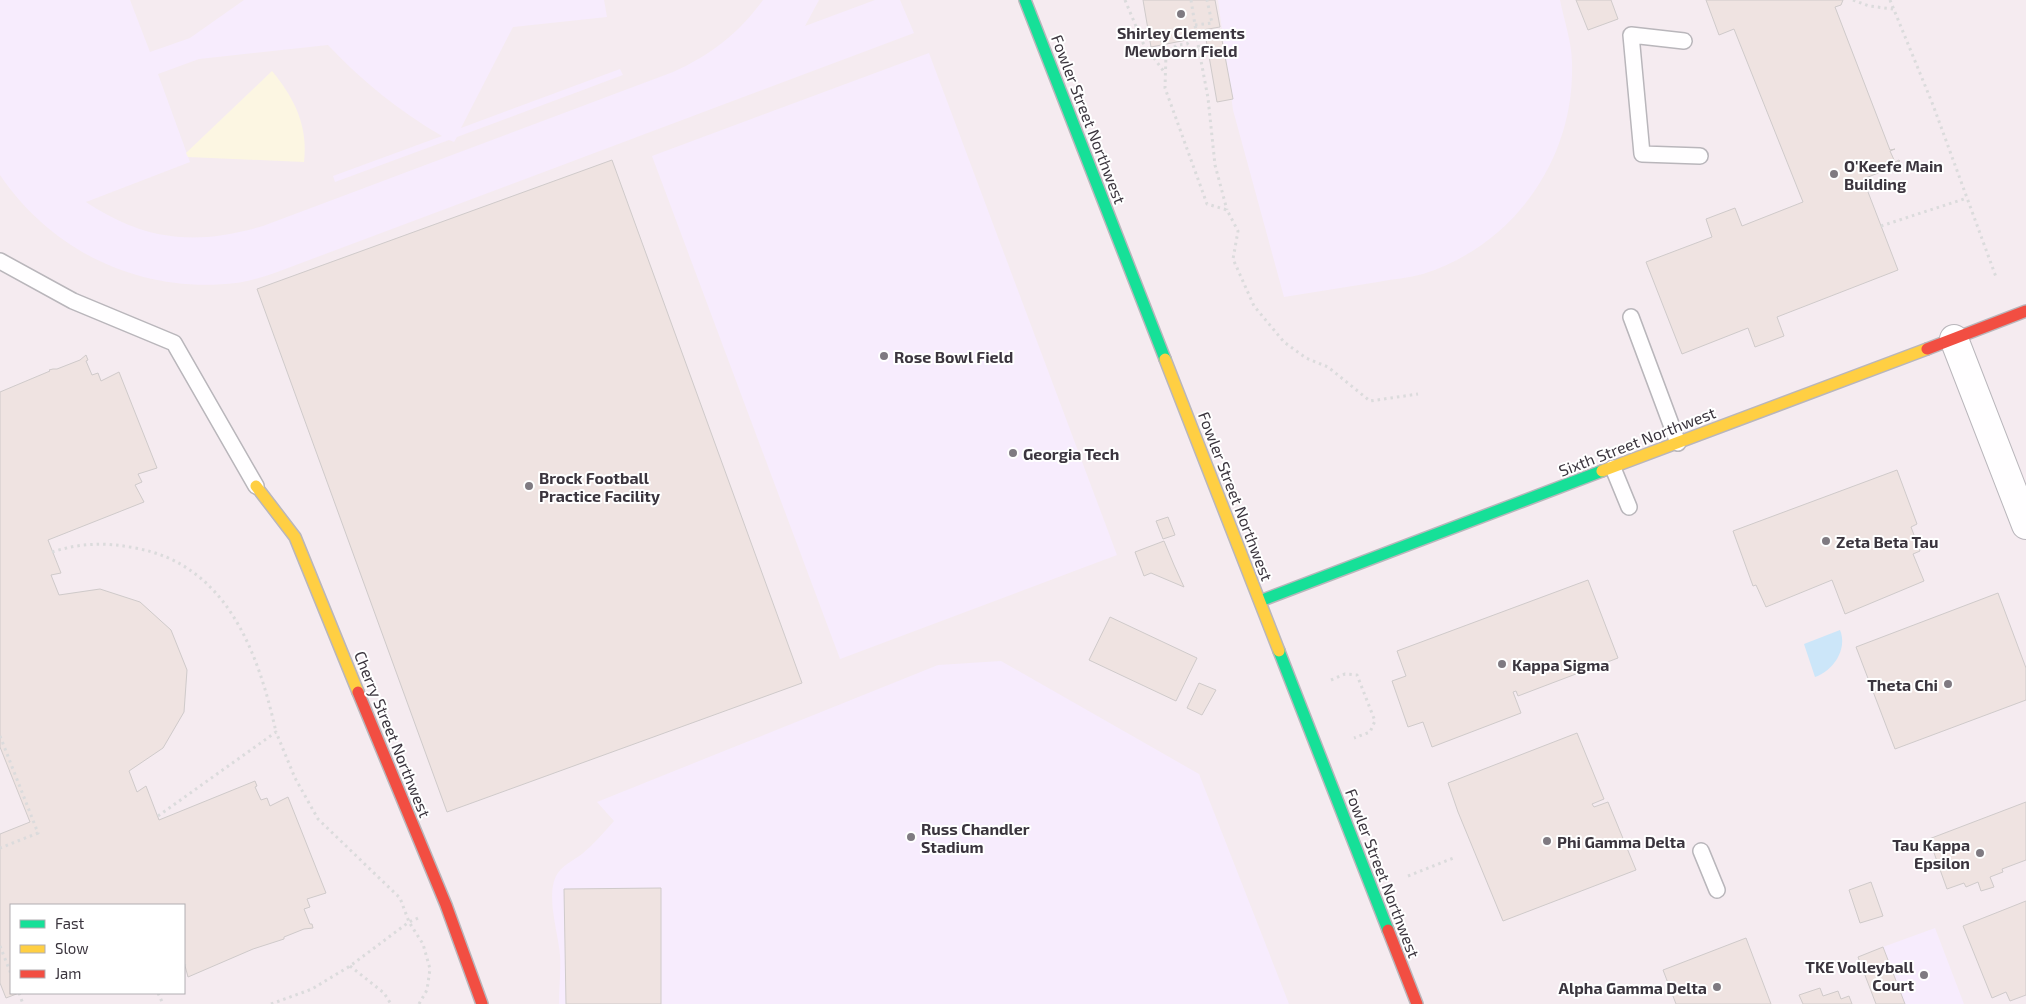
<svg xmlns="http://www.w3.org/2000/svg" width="2026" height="1004" font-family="'Exo 2',sans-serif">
<rect width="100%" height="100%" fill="#fdfbfe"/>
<path fill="#f5ebf0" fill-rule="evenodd" d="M0,0H2026V1004H0ZM11,905H184V993H11Z"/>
<path fill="#f7ecfd" d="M0,0H130L150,52L190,38L244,0H604L607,17L513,27L461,128L620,69L623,75L457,137L454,142L449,140L335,182L333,176L442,136C399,111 362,81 328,45L199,59L158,74L190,162L86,202C145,241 195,246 263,226L673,72C711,55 739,33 763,0H819L805,26L875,0H900L914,33L280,271C266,276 251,281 236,283C142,294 53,253 0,175Z
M1218,0H1560C1564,20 1572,43 1572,63C1575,159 1514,245 1423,274C1409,278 1392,279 1378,282C1346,287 1315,292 1284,297L1233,110Z
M929,53L1117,555L840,659L652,156Z
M1001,661L1199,774L1289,1004H559C559,987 561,971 560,955C558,932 546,896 556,876C562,865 573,861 582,854C594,844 604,832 614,821L597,802L938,665Z
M1935,928L1964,1004H1905L1883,947Z"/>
<path fill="#fcf6e2" d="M272,71C295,99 308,126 304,162L188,157L186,153Z"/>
<path fill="#cce6f9" d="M1840,630C1848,649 1833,671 1815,677L1804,644Z"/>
<path fill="#efe3e1" stroke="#cfcaca" d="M1143,0H1215L1220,27L1191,32L1192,39L1151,47Z
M1576,0H1611L1618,19L1588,30Z
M1706,0H1843L1841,5L1835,7L1890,150L1895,149L1890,151L1895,162L1899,160L1900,161L1895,163L1896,166L1863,179L1898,270L1777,317L1784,336L1755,347L1748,328L1682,354L1646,262L1712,237L1706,219L1735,208L1742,226L1803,202L1734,29L1719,35Z
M1221,35L1233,99L1217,102L1206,39Z
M612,160L802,683L447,812L257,289Z
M86,355L88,360L86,361L92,375L98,373L101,381L119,372L157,468L138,474L142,482L135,485L144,502L48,540L61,573L51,575L59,595L100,589L140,602L171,630L187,670L184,712L163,748L129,771L137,792L146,786L159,820L255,781L257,786L255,787L261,800L267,798L270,806L288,797L326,893L307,899L310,907L304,909L310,924H312L313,928L304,929L284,937V939L253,949L188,977L184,962V905H11V993H19L6,998L0,983V834L30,822L0,747V392L50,371L49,370L53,369H57L80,360Z
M1897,470L1917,524L1911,527L1920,551L1913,554L1924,581L1845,614L1832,580L1766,607L1756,585L1753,586L1733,531Z
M1168,517L1175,535L1163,539L1156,521Z
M1164,541L1174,565L1184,587L1151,573L1144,576L1135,552Z
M1588,580L1618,658L1518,696L1516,691L1513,692L1521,713L1432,747L1423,722L1408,727L1392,681L1406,676L1397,651Z
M1998,593L2026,668V700L1895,749L1856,647Z
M1110,617L1197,658L1176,701L1089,660Z
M1199,683L1216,690L1202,715L1187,708Z
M1577,733L1604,799L1592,804L1594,807L1608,802L1636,870L1503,921L1458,812L1448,783Z
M2026,802V860L2002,869L2003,872L1990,877L1994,887L1981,891L1978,882L1966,887L1964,883L1947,889L1929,839Z
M1871,882L1883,916L1860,923L1849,890Z
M661,888V1004H566L564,889Z
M2026,901V995L2010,1001L2006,992L1992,998L1963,926Z
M1746,938L1771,1004H1676L1663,970Z
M1883,947L1905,1004H1876L1858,957Z
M1820,988L1823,996L1838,991L1841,999L1849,996L1852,1004H1803L1799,995Z"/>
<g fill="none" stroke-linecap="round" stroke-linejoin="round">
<defs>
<path id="lane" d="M1684,41L1631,35L1642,154L1700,156
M0,261L73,301L174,343L256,486
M1631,317L1678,443
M1613,468L1629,507
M1701,851L1717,890"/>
<path id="street" d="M1954,339L2026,525"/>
<path id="fast" d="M1025,0L1165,359
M1260,601L1602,471
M1279,651L1388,930"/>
<path id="slow" d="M1165,359L1279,651
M1602,471L1927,349
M256,486L295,537L358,692"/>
<path id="jam" d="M1927,349L2026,311
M358,692L446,905L482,1004
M1388,930L1417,1004"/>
</defs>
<use href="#lane" stroke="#b9b6bb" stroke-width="18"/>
<use href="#street" stroke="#b9b6bb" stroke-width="30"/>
<use href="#fast" stroke="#b9b6bb" stroke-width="14"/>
<use href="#slow" stroke="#b9b6bb" stroke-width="14"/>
<use href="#jam" stroke="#b9b6bb" stroke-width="14"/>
<path stroke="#dbdbdc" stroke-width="3" stroke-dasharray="2.5 4" stroke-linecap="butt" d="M1125,0L1143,43L1165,73
M1191,0L1199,50
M1853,0L1869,6L1893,9
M1890,0L1933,105L1996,277
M1195,25L1212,23L1207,0
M1160,41L1189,34L1190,40L1187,44L1177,45L1166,53L1165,88L1207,204L1227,210L1238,231L1233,259L1254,306L1284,342L1306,358L1328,367L1370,401L1418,394
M1166,55L1199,50L1208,98L1215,165L1227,210
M1881,226L1967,198
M52,552C80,543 105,542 135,548C226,564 258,651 276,732
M1331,680L1345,674L1357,675L1375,721L1370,732L1354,738
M0,736L38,833L0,848
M158,816L276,732L295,778L318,819L400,898L409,922L423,944L430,969L427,990L419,1004
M1408,876L1456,857
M0,946L11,974
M184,966L185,964
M350,966L384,993L391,1004
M19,993L23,1004
M158,993L163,1004
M271,1004L312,989L350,966L409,922L418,918"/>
<use href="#lane" stroke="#fffeff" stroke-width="15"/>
<use href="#street" stroke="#fffeff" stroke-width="28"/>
<use href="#fast" stroke="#16e098" stroke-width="11"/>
<use href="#slow" stroke="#ffcf43" stroke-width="11"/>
<use href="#jam" stroke="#f24e42" stroke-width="11"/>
</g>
<g fill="#7f7a81" stroke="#fff" stroke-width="2">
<circle cx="1181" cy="14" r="5"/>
<circle cx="1834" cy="174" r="5"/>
<circle cx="884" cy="356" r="5"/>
<circle cx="1013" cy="453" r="5"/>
<circle cx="529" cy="486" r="5"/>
<circle cx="1826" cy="541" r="5"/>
<circle cx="1502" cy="664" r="5"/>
<circle cx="1948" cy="684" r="5"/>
<circle cx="911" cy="837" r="5"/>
<circle cx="1547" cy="841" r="5"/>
<circle cx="1980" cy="853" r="5"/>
<circle cx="1924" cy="975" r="5"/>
<circle cx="1717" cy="987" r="5"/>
</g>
<g text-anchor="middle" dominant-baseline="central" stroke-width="4" stroke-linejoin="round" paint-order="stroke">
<g font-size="16" font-weight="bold" fill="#3b353e" stroke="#fff" text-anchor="start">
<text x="1181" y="32" text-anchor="middle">Shirley Clements<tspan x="1181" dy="18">Mewborn Field</tspan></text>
<text x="1844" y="165">O'Keefe Main<tspan x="1844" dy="18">Building</tspan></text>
<text x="894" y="356">Rose Bowl Field</text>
<text x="1023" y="453">Georgia Tech</text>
<text x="539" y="477">Brock Football<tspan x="539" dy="18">Practice Facility</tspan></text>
<text x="1836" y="541">Zeta Beta Tau</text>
<text x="1512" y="664">Kappa Sigma</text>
<text x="1938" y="684" text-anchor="end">Theta Chi</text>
<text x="921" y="828">Russ Chandler<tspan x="921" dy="18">Stadium</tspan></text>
<text x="1557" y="841">Phi Gamma Delta</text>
<text x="1970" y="844" text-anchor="end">Tau Kappa<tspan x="1970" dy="18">Epsilon</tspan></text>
<text x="1914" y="966" text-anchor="end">TKE Volleyball<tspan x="1914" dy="18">Court</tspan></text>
<text x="1707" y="987" text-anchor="end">Alpha Gamma Delta</text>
</g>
<g font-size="16" fill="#3b353e" stroke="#fff">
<text transform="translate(1089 119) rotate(69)">Fowler Street Northwest</text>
<text transform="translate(1637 441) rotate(-21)">Sixth Street Northwest</text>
<text transform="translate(1236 496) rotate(69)">Fowler Street Northwest</text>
<text transform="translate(393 734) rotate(68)">Cherry Street Northwest</text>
<text transform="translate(1383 873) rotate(69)">Fowler Street Northwest</text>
</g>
</g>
<rect x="10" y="904" width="175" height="90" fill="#ffffff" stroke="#b1aeb2"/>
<rect x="20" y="920" width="25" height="8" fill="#16e098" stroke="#b1aeb2"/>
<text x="55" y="929" font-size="15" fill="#3b353e">Fast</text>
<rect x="20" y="945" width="25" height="8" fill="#ffcf43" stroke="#b1aeb2"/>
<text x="55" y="954" font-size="15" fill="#3b353e">Slow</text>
<rect x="20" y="970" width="25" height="8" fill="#f24e42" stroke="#b1aeb2"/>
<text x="55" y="979" font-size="15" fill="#3b353e">Jam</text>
</svg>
